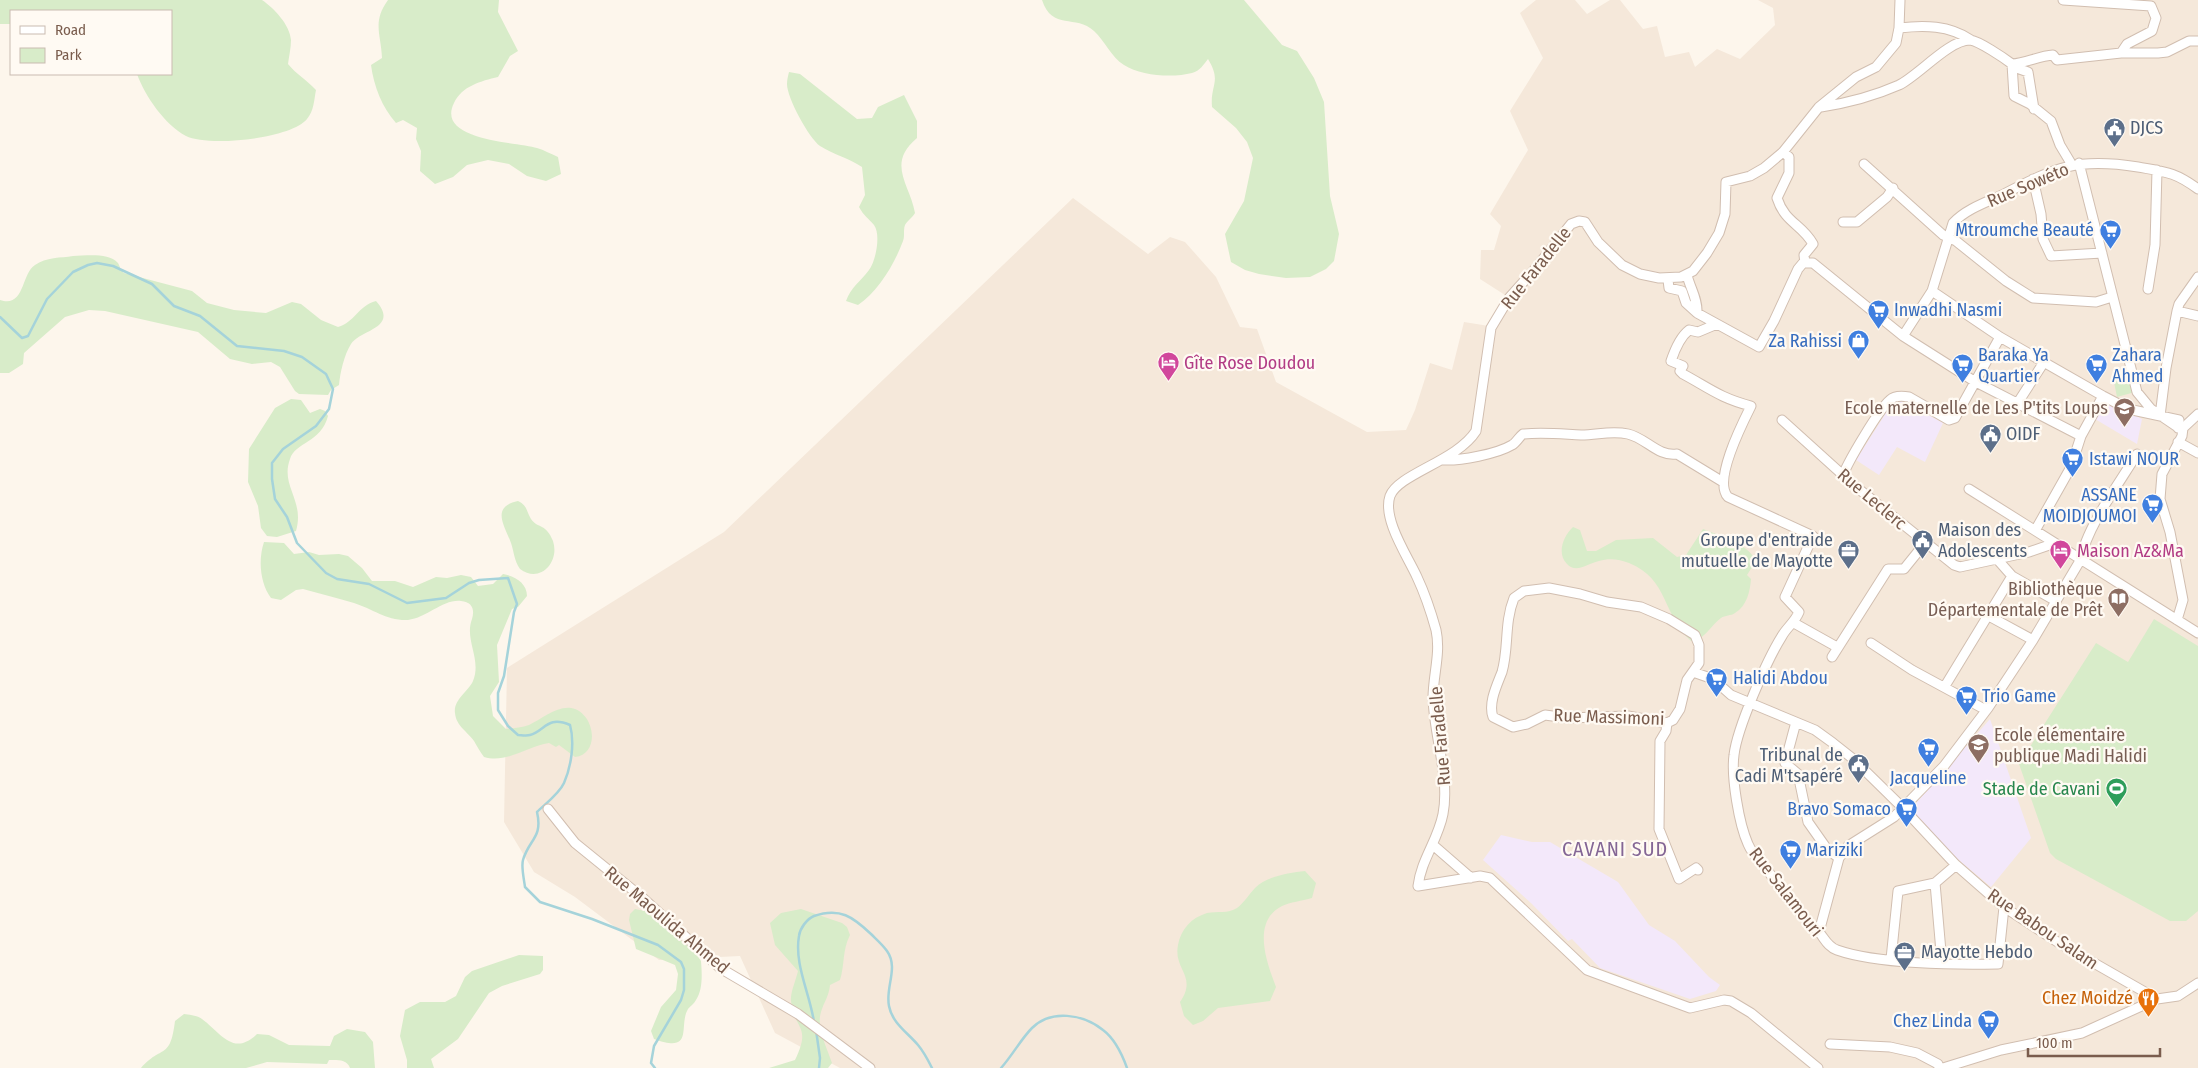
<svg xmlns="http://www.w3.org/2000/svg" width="2198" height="1068" font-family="'Fira Sans Condensed',sans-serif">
<rect width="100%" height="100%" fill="#fdf6ec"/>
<path fill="#f5e8da" d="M1536,0H1575L1587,14L1610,0H1620L1643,29L1657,26L1665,57L1689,52L1695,67L1717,49L1740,59L1775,25L1773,8L1758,0H2198V1068H840L775,1033L740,956L659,960L575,897L534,872L504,822L507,668L724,532L1073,198L1148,254L1170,237L1185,242L1216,277L1240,327L1257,329L1276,382L1367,432L1406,430L1415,410L1430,363L1452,370L1464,322L1489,326L1505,295L1480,279L1481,250H1494L1501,226L1490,214L1528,150L1510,111L1543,58L1520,13Z"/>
<path fill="#f3e8fa" d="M1900,400L1943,423L1925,462L1897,447L1879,475L1856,460L1891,405Z
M2108,403L2142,419L2137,444L2095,419L2102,404Z
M1990,719L2031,838L1991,887L1954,856L1911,809Z
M1501,835L1532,842H1550L1618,882L1649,925L1675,941L1709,977L1720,985L1716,991L1690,999L1600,968L1572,939L1568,941L1532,904L1483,860Z"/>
<path fill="#d8ecc9" d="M0,0H262C274,8 290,25 291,40C291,48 289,56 288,64C296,74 307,80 316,90C314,100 314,111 307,119C291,139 208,147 186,136C165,125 145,96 137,74H171V11H11V24H0Z
M388,0H499L498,12L518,51L510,56L498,77C481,81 462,86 454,103C435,141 518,142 537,148C544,150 551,154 558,157L561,174L546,181L527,176L509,164L488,160L467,165L453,177L435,184L420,171L421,151L416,139L417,128L403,120L396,123C382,107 374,87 371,65L382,58C381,34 372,22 388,0Z
M1042,0H1244L1282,45L1297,51L1314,78L1324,102L1330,196L1339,234L1334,261L1326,269L1310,277L1286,278L1259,274L1245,270L1231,262L1225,234L1244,201L1253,158L1247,142L1236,128L1212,107C1210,84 1222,82 1208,59C1204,64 1200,71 1192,73C1173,78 1141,76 1124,65C1111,57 1105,41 1094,31C1076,14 1052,31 1042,0Z
M789,72L800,74L857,119L872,118L878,107L904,95L917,121V138C886,164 910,184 915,213C913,217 907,221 905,225C903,230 905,236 903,241C895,263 878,292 858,305L846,301C851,287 860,282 869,270C876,261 881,234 874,225C868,218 864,216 859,207L865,195L862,167C849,158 834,155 820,146C809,138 787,98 787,84C787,80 788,76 789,72Z
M73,256C85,256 108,252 118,263C120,266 120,270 124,273L192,291L207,303L234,310L266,313L292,302L301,304L321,320L338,327C355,322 358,306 376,301C400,328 360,330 351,344C344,355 340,373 339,385L331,390L328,395L299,394L295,391L280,367L271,362L252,364L230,359L198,332L105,311L89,310L65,317L24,353L23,364L9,373H0V300C25,308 21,274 35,265C46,257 61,258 73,256Z
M2132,374L2135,392L2117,397L2113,377Z
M291,399L301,400L310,413L320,409L325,411L328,416C321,443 295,442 290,459C280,486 305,500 296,531L277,537L267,536L261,528L258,506L248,482L249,449L275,408Z
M518,501C528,506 526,511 531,519C538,529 546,523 553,541C560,562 540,584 520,569C514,560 514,552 511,543C505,526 490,507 518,501Z
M1573,527L1580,530L1587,551H1596L1616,540L1653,538L1677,557L1686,555L1703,529C1720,536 1748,543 1756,561L1747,575L1751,579C1750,591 1747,606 1735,613C1731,616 1725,615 1721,618C1709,627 1707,638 1691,641C1662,615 1669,579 1629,563C1619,559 1609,558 1599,561C1589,563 1576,574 1567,564C1556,553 1564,535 1573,527Z
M264,542L284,543L294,554L309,552L319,555L339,554L348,556L362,568L372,581H395L413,587L436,577L447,578L461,575L471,577L478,586L493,584L503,574C515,576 527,583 527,596L518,607L512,609L497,645L499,682L490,696L493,716L506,729C513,728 522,728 529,725C542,719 556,706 571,708C595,712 601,754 575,757L559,745L556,747L549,743C527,746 507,764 484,757C480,752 477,746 474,741C468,732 456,726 455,713C453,700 468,692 473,681C482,659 464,640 472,619C475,609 472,602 461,601C443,599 427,618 408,620C387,621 373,609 354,603C338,598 320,594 303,589L296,590L281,600L271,598C260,583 258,560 264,542Z
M2154,619L2198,646V911L2186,921H2170L2056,859L2050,853L2019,764L2096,643L2128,662Z
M1305,871L1316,883L1312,898C1302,901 1290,902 1282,906C1251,922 1267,963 1276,987L1270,1001L1218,1008L1203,1021L1193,1025L1184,1016L1180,1002C1198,976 1173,970 1178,945C1181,929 1191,918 1207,913C1217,911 1228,914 1237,908C1244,903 1249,894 1255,888C1267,876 1289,873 1305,871Z
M635,909L645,911L694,951L701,961C702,973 703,990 696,1000C694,1004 690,1006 688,1009C678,1026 695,1054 654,1039L651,1031L661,1007L676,990L678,974L675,965L636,949L629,920L630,914Z
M801,909L842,923L847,927L850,935C842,951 845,964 840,980L830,985C829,996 824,1002 821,1012C816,1027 827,1048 832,1063L828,1068H769L795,1060C812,1025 794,1030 791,1001C790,993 796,980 798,971L775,945L770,923L781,913Z
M519,955L543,956V970L540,974L502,986L489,993L458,1039L431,1059L434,1068H407V1060L400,1036L405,1010L420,1002H445L456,996L465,977L472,971Z
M184,1014C189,1015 197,1015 202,1019C221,1033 233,1057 257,1034L269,1035L289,1045L330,1046L334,1036L347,1029L365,1032L373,1042L375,1068H350C347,1059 337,1060 329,1060L327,1064L267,1062L246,1068H141C162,1044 170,1061 175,1021Z"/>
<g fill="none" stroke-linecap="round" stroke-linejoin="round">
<path stroke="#a5d3da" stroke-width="2.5" d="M0,317L22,338L28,336L47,299L73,272L88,265L97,263L113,266L152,284L174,306L200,316L237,346L284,351L302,357L326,374L333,389L329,409L316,426L283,449L272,463V479L275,499L287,517L297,543L326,573L337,579L369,584L407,603L446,598L469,583L479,580L508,578L517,604L514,612L504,676L498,693V710L508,726L518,735C521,735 526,736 530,735C545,731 547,715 570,725C575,743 571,767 564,783C559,794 545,804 537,812C543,838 529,839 523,860C521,867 524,879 525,887L540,902L592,919L658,945L681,962L684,969V990L681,1000L654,1046L651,1063L655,1068
M814,1022C810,994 794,964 799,936C800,928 807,919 814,916C840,907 853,917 871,934C876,939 883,945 887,951C899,968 885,987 889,1006C892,1023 908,1033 918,1045C924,1052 928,1060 932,1068
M816,1030L820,1058L819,1068
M1001,1068C1012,1056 1021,1039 1032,1028C1051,1009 1083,1014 1103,1030C1115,1039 1122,1054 1127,1068"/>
<defs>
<path id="minor" d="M2063,0L2151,6L2156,18L2152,31L2127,44L2121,53
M1899,28C1924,25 1949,25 1971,40
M2012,64C2026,63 2039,56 2053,55L2057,60L2121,53H2158L2167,52L2189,41H2198
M2014,67L2028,72L2034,109
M1821,107C1848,103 1874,96 1899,85C1919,75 1949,40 1970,40C1979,41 2004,58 2012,64L2014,96L2030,104L2051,121L2060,145L2072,165
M1783,152L1789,157V173L1777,198C1785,223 1802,224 1813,244L1804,255L1805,263
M2079,163L2137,392L2151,409L2176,426
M1864,164L1943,235L1956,241L2006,281L2033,298L2096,302L2112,297
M2033,179L2041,214L2043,239L2051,256L2102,253
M1843,222H1857L1887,197L1893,188
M1687,275C1690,288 1698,299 1697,313L1759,347L1774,321L1798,269L1803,263H1813L1903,336L1974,381L2081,436
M1668,280L1669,288L1682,291L1686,303L1697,313
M2148,289L2155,245L2157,170
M1932,291L2000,337L2103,396L2128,409L2179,420
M2177,311L2198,316
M1717,324L1698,332L1689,330C1680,337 1675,349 1671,361L1683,366L1680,371L1683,374C1709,388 1720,398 1751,406C1742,424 1713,481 1728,497L1813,536L1785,597L1799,612C1795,622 1787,627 1782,636C1767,660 1737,728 1734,755C1731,777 1739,824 1748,844C1752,854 1761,863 1768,871C1783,892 1797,912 1816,929C1824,936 1826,946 1837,950C1877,964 1954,965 1998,964L2004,907
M1903,336L1932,291L1953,223C1965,210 1984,203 2000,196C2055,168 2074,157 2138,167C2166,172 2175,172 2198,189
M2017,404L2044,362
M2160,416L2166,368L2177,311L2179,304L2198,277
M1782,420L1855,486L1954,565L1960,567L2029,552L2055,543
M2178,428H2183L2198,414
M2178,442L2198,453
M1443,460C1460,461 1497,454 1512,445C1516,443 1519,437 1523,434C1543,432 1561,434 1581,435C1598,435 1611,430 1628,434C1646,438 1658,457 1677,454L1723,482
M1843,475C1849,460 1879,409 1890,400C1894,396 1903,396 1909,397L1949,420L1955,418L2000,337
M1969,489L2198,633
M2036,529L2071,467L2081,436L2103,396
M1997,559L2012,576
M1549,588L1580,594L1607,602L1641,607L1669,619L1695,635L1699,645V663L1687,680L1680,709L1673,720L1667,723L1628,716L1567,718L1545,715L1527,724L1513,727L1493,717C1488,703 1497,685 1502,672C1509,648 1504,623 1514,598L1524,591Z
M1987,615L2033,640
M2177,620L2183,600L2170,532L2160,499L2162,474L2182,436L2183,428
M1794,623L1837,647
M1871,643L1912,670L1986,710
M1832,657L1888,569H1904L1925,543
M1693,672L1713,679L1731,695L1815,730L1833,743L1852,758L1902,807L1956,865L2004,907L2059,943L2157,999
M1945,686L2012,576L2056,601
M1796,722L1785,763L1798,774L1808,822L1827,849L1839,858
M1667,723L1666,731L1660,741L1659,829L1679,879L1696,868L1698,870
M548,809L575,843L644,899L720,968L798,1014L870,1068
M1433,845L1471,878
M1935,883L1942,963
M1819,932L1839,858L1848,846L1894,817L1944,766L1988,708L2033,640L2081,559C2086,528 2120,482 2137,454
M1891,959L1898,891L1935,883L1956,865
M1830,1044L1890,1047L1917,1053L1938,1064L1939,1068
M1818,1068L1751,1013L1731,1001L1724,1000L1690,1008L1587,970L1490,878L1480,876L1418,886C1421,860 1438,840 1443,814C1450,777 1434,736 1433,698C1433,675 1441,653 1436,630C1431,612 1425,594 1417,577C1408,557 1382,519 1390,496C1398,474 1457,461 1476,431L1491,328L1509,298L1535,269L1571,224L1579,221L1585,222L1598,242L1622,265L1640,274L1659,278L1681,277L1693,271L1707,253L1719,233L1725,214L1726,182L1750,176L1764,168L1783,152L1819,107L1856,77L1876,67L1896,43L1899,28L1900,0
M1943,1068L2001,1050L2082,1033L2157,999L2178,996L2198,983"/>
</defs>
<use href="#minor" stroke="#d1beb0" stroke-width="11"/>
<use href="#minor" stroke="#fff" stroke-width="9"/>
</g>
<defs>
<symbol id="civic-pin" viewBox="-11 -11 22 30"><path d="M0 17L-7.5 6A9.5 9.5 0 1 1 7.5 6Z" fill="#5c6f8a" stroke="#fffaf3"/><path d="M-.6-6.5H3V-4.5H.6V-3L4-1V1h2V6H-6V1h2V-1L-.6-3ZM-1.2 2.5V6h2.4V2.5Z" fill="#fff"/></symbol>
<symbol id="supermarket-pin" viewBox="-11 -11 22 30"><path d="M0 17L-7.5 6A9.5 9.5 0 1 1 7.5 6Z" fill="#3f7fe0" stroke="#fffaf3"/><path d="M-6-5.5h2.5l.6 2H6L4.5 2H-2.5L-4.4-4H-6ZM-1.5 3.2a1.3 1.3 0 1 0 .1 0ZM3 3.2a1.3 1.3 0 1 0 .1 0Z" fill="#fff"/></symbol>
<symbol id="shop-pin" viewBox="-11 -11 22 30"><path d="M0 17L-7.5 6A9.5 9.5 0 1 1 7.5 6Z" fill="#3f7fe0" stroke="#fffaf3"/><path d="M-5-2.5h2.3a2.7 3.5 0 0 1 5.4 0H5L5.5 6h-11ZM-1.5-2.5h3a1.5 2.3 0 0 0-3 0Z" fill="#fff"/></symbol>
<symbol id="hotel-pin" viewBox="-11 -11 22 30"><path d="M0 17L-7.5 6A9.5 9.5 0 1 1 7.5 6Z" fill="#d1479c" stroke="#fffaf3"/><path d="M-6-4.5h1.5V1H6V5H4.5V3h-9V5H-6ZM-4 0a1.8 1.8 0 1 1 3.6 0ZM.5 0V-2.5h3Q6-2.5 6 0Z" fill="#fff"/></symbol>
<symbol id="school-pin" viewBox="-11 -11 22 30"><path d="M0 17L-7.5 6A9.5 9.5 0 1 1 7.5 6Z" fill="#8d6e63" stroke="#fffaf3"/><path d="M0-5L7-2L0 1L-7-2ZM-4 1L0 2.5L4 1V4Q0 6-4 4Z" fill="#fff"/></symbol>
<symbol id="office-pin" viewBox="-11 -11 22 30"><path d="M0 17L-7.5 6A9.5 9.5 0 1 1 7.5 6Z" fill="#5c6f8a" stroke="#fffaf3"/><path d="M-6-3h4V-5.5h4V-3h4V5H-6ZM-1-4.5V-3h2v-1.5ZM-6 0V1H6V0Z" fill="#fff"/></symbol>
<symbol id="library-pin" viewBox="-11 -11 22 30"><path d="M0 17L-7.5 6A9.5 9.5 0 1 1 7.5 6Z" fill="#8d6e63" stroke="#fffaf3"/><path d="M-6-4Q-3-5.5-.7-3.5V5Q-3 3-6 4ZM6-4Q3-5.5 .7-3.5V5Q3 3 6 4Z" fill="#fff"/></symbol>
<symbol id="stadium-pin" viewBox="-11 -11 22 30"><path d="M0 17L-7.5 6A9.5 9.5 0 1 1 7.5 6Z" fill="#2e9e5b" stroke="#fffaf3"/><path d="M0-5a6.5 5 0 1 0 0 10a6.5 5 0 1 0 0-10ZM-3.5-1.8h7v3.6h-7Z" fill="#fff"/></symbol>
<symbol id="restaurant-pin" viewBox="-11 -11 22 30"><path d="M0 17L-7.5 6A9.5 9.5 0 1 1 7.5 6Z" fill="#e8710a" stroke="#fffaf3"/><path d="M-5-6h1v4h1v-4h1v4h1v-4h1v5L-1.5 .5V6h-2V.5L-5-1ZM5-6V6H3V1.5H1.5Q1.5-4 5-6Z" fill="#fff"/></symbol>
</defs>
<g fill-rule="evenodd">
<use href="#civic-pin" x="2102" y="116" width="25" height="34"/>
<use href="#supermarket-pin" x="2098" y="218" width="25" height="34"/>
<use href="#supermarket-pin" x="1866" y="298" width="25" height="34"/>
<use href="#shop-pin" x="1846" y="328" width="25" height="34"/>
<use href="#hotel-pin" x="1156" y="350" width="25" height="34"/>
<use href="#supermarket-pin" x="1950" y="352" width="25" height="34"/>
<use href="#supermarket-pin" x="2084" y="352" width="25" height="34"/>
<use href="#school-pin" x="2112" y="396" width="25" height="34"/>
<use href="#civic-pin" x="1978" y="422" width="25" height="34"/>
<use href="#supermarket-pin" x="2060" y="446" width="25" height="34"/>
<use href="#supermarket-pin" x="2140" y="492" width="25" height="34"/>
<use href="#civic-pin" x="1910" y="528" width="25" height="34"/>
<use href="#office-pin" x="1836" y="538" width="25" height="34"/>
<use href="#hotel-pin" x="2048" y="538" width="25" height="34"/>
<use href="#library-pin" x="2106" y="586" width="25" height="34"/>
<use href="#supermarket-pin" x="1704" y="666" width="25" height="34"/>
<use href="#supermarket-pin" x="1954" y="684" width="25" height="34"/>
<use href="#school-pin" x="1966" y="732" width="25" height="34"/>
<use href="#supermarket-pin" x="1916" y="736" width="25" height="34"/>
<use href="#civic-pin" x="1846" y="752" width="25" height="34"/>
<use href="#stadium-pin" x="2104" y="776" width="25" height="34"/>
<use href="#supermarket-pin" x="1894" y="796" width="25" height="34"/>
<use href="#supermarket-pin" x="1778" y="838" width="25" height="34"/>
<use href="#office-pin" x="1892" y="940" width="25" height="34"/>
<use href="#restaurant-pin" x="2136" y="986" width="25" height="34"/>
<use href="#supermarket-pin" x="1976" y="1008" width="25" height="34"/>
</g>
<g text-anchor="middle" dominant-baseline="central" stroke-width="4.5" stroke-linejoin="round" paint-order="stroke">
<g font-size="18" fill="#4e5e75" stroke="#fffaf3" text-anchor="start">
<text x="2130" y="128">DJCS</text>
<text x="2006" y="434">OIDF</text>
<text x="1938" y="530">Maison des<tspan x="1938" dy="21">Adolescents</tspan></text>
<text x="1833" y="540" text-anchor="end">Groupe d'entraide<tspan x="1833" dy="21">mutuelle de Mayotte</tspan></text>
<text x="1843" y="755" text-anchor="end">Tribunal de<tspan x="1843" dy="21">Cadi M'tsapéré</tspan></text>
<text x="1921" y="952">Mayotte Hebdo</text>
</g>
<g font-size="18" fill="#7a5c4d" stroke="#fffaf3">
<text transform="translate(2028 185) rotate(-23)">Rue Sowéto</text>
<text transform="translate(1536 268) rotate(-51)">Rue Faradelle</text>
<text transform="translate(1872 499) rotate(40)">Rue Leclerc</text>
<text transform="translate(1609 717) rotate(2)">Rue Massimoni</text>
<text transform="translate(1440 736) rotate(-95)">Rue Faradelle</text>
<text transform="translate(1786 892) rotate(52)">Rue Salamouri</text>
<text transform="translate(667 920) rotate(40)">Rue Maoulida Ahmed</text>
<text transform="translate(2043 929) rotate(34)">Rue Babou Salam</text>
</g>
<g font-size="18" fill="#366cbe" stroke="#fffaf3" text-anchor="start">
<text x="2094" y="230" text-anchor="end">Mtroumche Beauté</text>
<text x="1894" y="310">Inwadhi Nasmi</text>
<text x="1842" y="341" text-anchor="end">Za Rahissi</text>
<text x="1978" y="355">Baraka Ya<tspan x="1978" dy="21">Quartier</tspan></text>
<text x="2112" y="355">Zahara<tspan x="2112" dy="21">Ahmed</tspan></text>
<text x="2089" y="459">Istawi NOUR</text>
<text x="2137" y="495" text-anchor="end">ASSANE<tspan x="2137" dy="21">MOIDJOUMOI</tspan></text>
<text x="1733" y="678">Halidi Abdou</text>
<text x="1982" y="696">Trio Game</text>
<text x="1928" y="778" text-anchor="middle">Jacqueline</text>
<text x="1891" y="809" text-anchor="end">Bravo Somaco</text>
<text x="1806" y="850">Mariziki</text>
<text x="1972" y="1021" text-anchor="end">Chez Linda</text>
</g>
<g font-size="18" fill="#b23c85" stroke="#fffaf3" text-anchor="start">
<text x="1184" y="363">Gîte Rose Doudou</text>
<text x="2077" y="551">Maison Az&amp;Ma</text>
</g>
<g font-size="18" fill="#785e54" stroke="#fffaf3" text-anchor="end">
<text x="2108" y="408">Ecole maternelle de Les P'tits Loups</text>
<text x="2103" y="589">Bibliothèque<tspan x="2103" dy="21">Départementale de Prêt</tspan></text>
<text x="1994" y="735" text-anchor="start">Ecole élémentaire<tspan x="1994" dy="21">publique Madi Halidi</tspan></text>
</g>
<g font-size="18" fill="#27864d" stroke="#fffaf3" text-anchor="end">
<text x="2100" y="789">Stade de Cavani</text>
</g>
<g font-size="18" fill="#c56008" stroke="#fffaf3" text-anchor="end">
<text x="2133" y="998">Chez Moidzé</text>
</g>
<g font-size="20" letter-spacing="1" fill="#846695" stroke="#fffaf3">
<text x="1615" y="849">CAVANI SUD</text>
</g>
</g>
<rect x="10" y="10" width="162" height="65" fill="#fffaf3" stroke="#cabbb1"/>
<rect x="20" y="26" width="25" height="8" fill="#ffffff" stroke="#cabbb1"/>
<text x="55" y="35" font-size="15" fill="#7a5c4d">Road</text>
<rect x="20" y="48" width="25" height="15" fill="#d8ecc9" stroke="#cabbb1"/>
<text x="55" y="60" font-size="15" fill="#7a5c4d">Park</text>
<path d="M2028 1048v8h132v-8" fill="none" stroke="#7a5c4d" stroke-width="2.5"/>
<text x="2036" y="1048" font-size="15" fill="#7a5c4d" stroke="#fffaf3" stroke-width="4" paint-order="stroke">100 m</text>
</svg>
